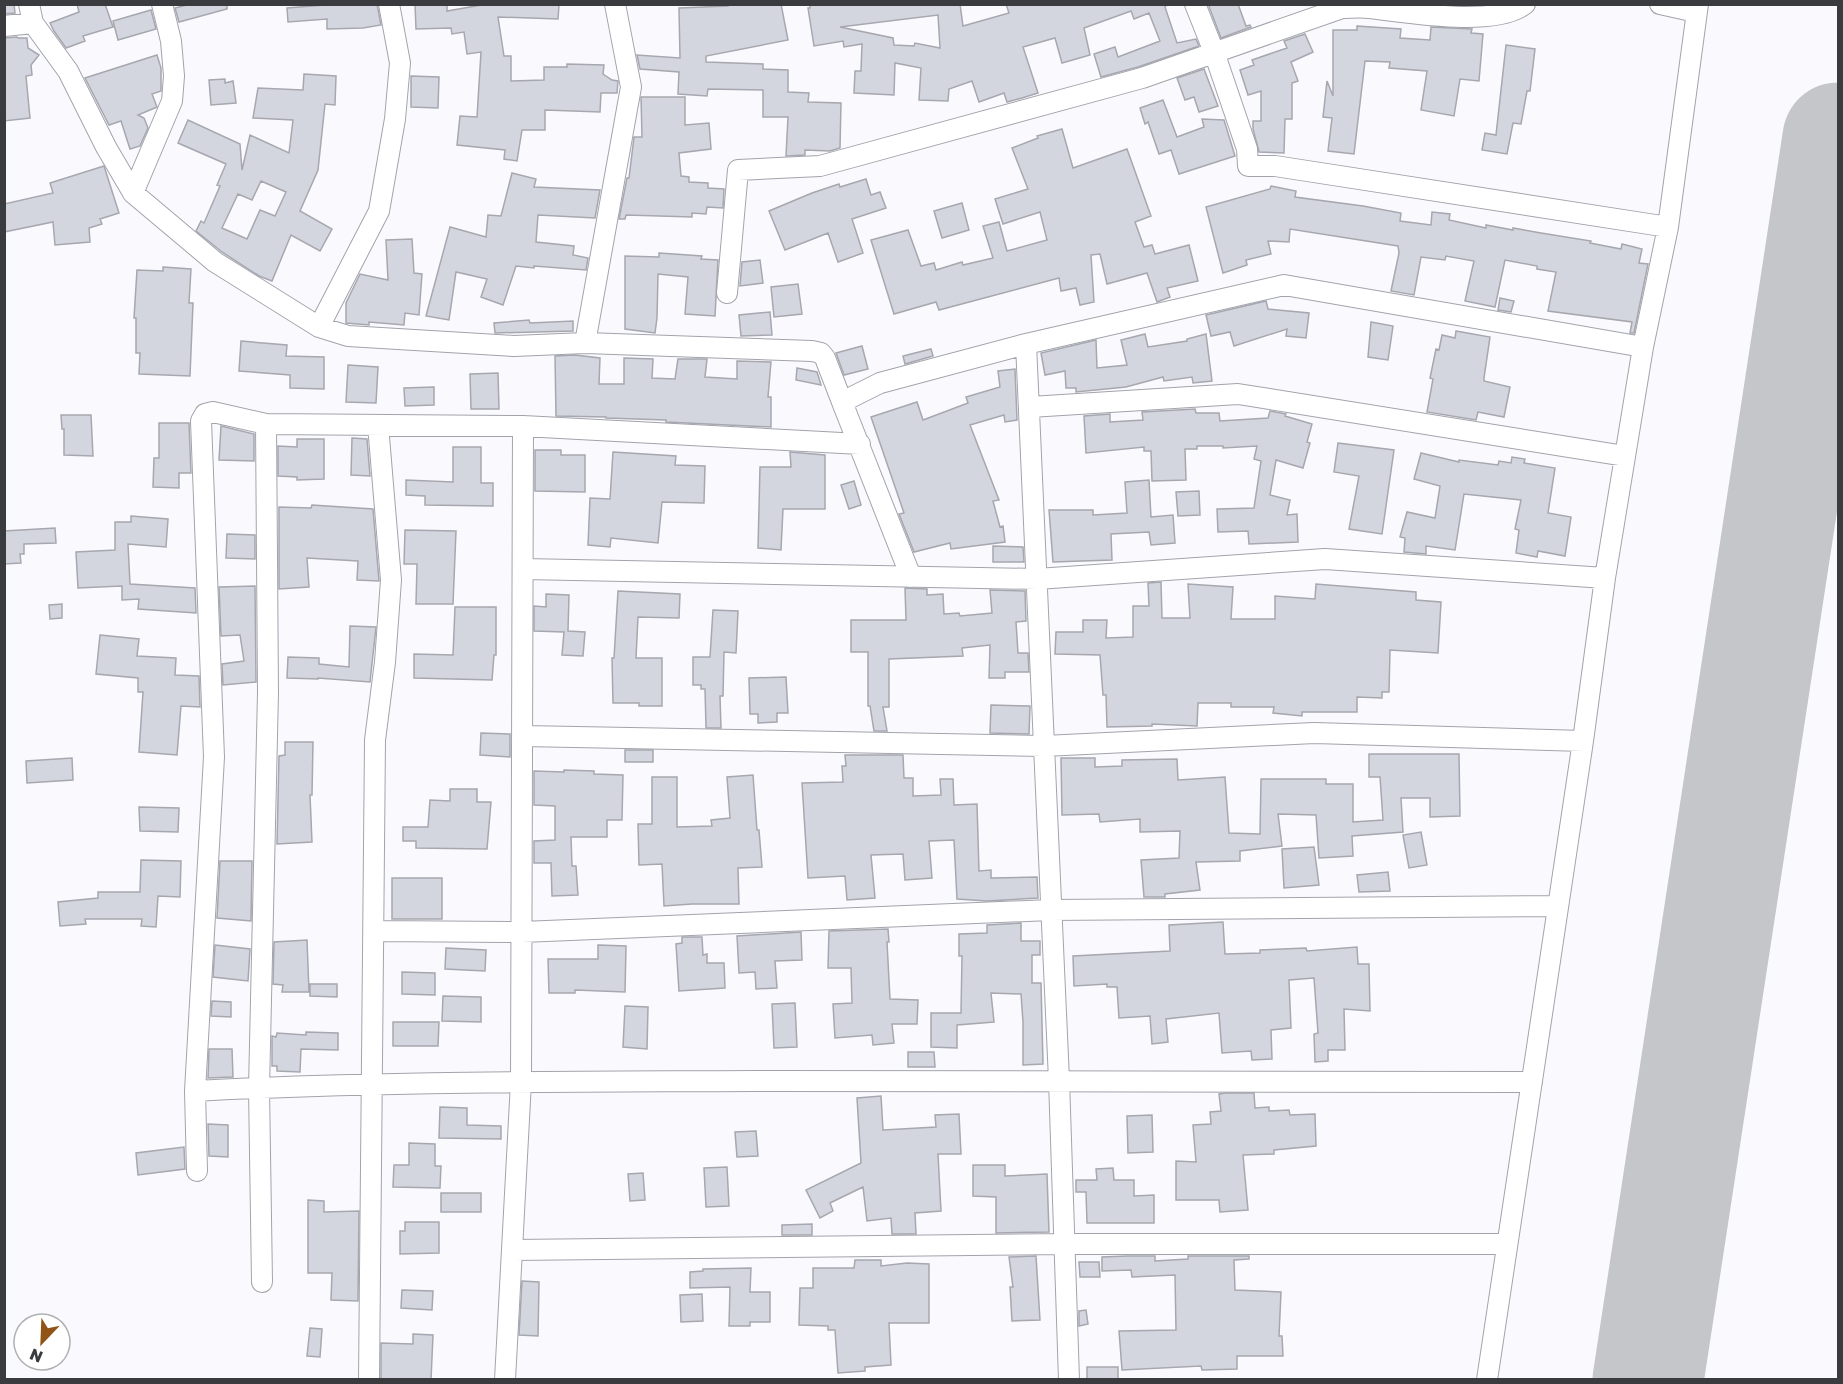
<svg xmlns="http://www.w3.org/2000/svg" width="1843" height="1384" font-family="'Golos Text',sans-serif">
<rect width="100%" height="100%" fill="#fafafe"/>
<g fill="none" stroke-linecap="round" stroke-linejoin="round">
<path stroke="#c5c6c9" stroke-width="111" d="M1648,1380L1838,138"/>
</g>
<path fill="#d4d6df" stroke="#a6a7af" stroke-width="1.5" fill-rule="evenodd" d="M4,4H14L15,13L4,14Z
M77,4H105L113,27L83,36L85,41L66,48L54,31L50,23L79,12Z
M191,4H227V9L179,22L175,8Z
M338,4H377L381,25L363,28L327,29V19L288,22L287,8Z
M415,4H447V11L487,4L559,5L558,19L498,17L504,56H511V81L544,80V67H567V64L604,65L603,74L612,80L618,81L617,93H601L600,112L545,110V130H522L517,161L504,159L505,150L457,145L460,116L477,117L481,52L467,54L464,32L452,34L451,28L416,29Z
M728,4H781L788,40L706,56V62L763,64V69L788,70V92L809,93L808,102L841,103L840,148L830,151L805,150V155L786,156L788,117H763V90L708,89L707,96L678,94L679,72L640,69L637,55L680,58L679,8L728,6Z
M810,4H960L963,26L1009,13L1006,4H1168L1165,7L1177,43L1196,39L1199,46L1138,67L1101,77L1094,54L1115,47L1118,57L1160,41L1149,13L1134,19L1131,11L1084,28L1090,55L1062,63L1055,38L1023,47L1038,93L1022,98L1007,102L1004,93L979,102L972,81L949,89L948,101L919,100L921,68L895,63L894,95L854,93L855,71H861L862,44L844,47L843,41L814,46L808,8H810ZM938,15L940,48L915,43L914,46L894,45L893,38L840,27Z
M1208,4H1238L1246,26L1250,25L1251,27L1221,38Z
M151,10L156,29L118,40L113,21Z
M1357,26L1401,29L1400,38L1430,40L1431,27L1472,29L1471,33L1483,34L1479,81L1460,79L1454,116L1421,110L1427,71L1389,68L1390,62L1365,61L1354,154L1328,151L1332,118L1323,117L1327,81L1333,96V30H1357Z
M1305,34L1313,52L1291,62L1298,81L1292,83V119H1285L1284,153L1259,152L1253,129V121H1261V91L1248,95L1240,70L1254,65L1252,60L1287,48L1284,41Z
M17,37L18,38H27L28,48L39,55L31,65L32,75L26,76L30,118L4,121V38Z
M1506,45L1535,49L1530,91H1527L1521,124L1513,123L1507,154L1482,150L1485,133L1496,135Z
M157,55L161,68V91L152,94L157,107L138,115L144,118L148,128L140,146L130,149L121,121L109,125L85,78Z
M1204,69L1218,106L1199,112L1194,97L1185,100L1177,78Z
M304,74L336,76L335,105L325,104L318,170L300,211L332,229L320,251L291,235L272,281L259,276L222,252L196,231L201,221L204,223L220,186L217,185L226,164L178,143L188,120L240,144L242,170L250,135L289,153L293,120L253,118L258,88L303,90ZM261,181L286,192L275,216L260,210L247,239L222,228L238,194L252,200Z
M411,76L439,77L438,108L411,107Z
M225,79V83L233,81L236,103L211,105L209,80Z
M641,97H685V125L709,123L711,149L679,153L681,176L689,177V182L708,183V188L724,189L723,208L707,207L706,214L692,213V217L626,215L625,219H619L627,178H629L634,137H642Z
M1163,100L1177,137L1204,127L1202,119L1224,120L1235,156L1179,174L1171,150L1159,154L1148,122L1145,124L1140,108Z
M1062,129L1073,168L1127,149L1151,216L1135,222L1144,247L1152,245L1155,254L1189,245L1198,281L1167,288L1170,297L1157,302L1147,273L1107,284L1100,254L1091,255L1094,302L1080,305L1076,288L1061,291L1059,278L939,310L936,302L894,314L871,240L908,230L921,266L934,263L936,270L962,262L963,265L993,258L983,226L999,222L1007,251L1047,240L1040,212L1003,224L995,199L1028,189L1012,148L1038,138L1037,136Z
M104,166L119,213L100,219L102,224L89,228L90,242L55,245L53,222L4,232V204L53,193L50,183Z
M512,173L536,179L534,187L600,190L595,218L538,215L536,242L574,246L573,255L588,258L586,270L534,266V268L516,266L503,305L481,297L487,279L456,272L449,320L426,316L450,227L486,237L488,215L501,216Z
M866,179L871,195L880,192L886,208L852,219L863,253L838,262L828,233L785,250L769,211L812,193L839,184L840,187Z
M1271,186L1296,191L1295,197L1363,206L1401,213L1400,221L1431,225L1432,212L1450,214L1449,220L1486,228V225L1513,230V228L1541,233L1591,241L1590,243L1621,249L1622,244L1642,249L1639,263L1648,264L1634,333H1630L1632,322L1548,311L1556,272L1537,269V266L1505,260L1495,307L1465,301L1474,261L1446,256L1445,260L1421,257L1414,295L1391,291L1399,253L1398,246L1290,229L1289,242L1268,241L1271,254L1246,260L1247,265L1223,273L1206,207L1270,189Z
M962,203L969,230L942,238L934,211Z
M412,239L414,273L422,274L419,315L405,313L404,325L369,322V325L346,323V303L360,274L388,280L386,240Z
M659,253L702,256L701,259L718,260L715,316L685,314L688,277L658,274L657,318L655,333L625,329V256L659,257Z
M760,260L763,283L740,286L742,262Z
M163,267L191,269L189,303H193L190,376L139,374L140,353H136V318H134L137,270L163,271Z
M798,284L802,314L774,317L771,287Z
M1500,298L1514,301L1511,312L1498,310Z
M1266,301L1268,309L1309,313L1306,338L1286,336L1287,329L1234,346L1230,332L1211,336L1206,315Z
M770,312L772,335L741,336L739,315Z
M529,320L530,323L573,321V331L495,333L494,323Z
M1371,322L1393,326L1388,360L1368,357Z
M1456,331L1490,337L1484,378V381L1510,387L1504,417L1478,412L1476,420L1427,412L1433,379L1430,378L1436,349L1439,350L1442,335L1455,338Z
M1145,334L1148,347L1187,341V339L1206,334L1212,381L1193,383L1192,377L1164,381L1163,377L1126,387L1076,392V388H1066L1065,371L1045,375L1041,353L1096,340L1097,368L1127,365L1121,340Z
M241,341L287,345L286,356L324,357V389L290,388V375L239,371Z
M862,346L868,369L844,375L836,353Z
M931,349L933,356L905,364L903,356Z
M575,355L600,358L599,384H624V358L653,359L652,378L675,379L678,359H707L705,377L737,379V361L771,362L768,397H771V427L666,422V420L606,418V417L556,416L555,356Z
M348,365L378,367L376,403L346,402Z
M797,368L817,372L821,385L796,380Z
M1015,369L1017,420L1005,422L1004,415L970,425L999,500L993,501L1000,527L1003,526L1005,542L951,549L950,543L914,552L899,514L904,513L871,417L917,402L923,420L968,403L966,397L1000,387L998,371Z
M498,373L499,409H471L470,374Z
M434,387V405L405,406L404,388Z
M1195,409L1196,413H1219L1220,421L1268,418L1270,411L1286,414L1285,416L1312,424L1307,442L1310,443L1303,468L1276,460L1270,495L1290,500L1287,515L1297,514L1298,542L1249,544L1248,531L1218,532L1217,509L1254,508L1261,461L1254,459L1257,446L1223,448V446H1197V449H1185L1186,480L1152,481L1151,451H1144V447L1086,453L1084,416L1110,414V422L1143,420L1142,412Z
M61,415H91L93,456L64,455V429H62Z
M159,423H189L191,473H179V488L153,487L154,458H159Z
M221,426L254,434V461L219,460Z
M352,438L367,439L370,476L351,475Z
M297,439H324V479L297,480V477L278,476V446L297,447Z
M1338,443L1394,450L1382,534L1349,529L1359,476L1334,472Z
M453,447H481V483H493V506L425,505V496L406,495V480L453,482Z
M535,450H561V455H585V492L535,491Z
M613,452L676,456L675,465L705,466L704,503L662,502L658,543L611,538L610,547L588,545L590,498L610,499Z
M790,452L825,455V509H783L781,550L758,548L760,467H791Z
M1421,453L1459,462V460L1498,465L1499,461L1511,463L1512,457L1525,459L1524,463L1555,468L1548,513L1571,517L1565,556L1538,551L1537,557L1516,553L1519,530L1515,529L1521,500L1464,494L1455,550L1426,546V554L1404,552L1405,538L1400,537L1407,512L1435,518L1440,486L1414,479Z
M1149,480L1151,517L1173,515L1175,543L1151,545L1149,532L1111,534L1112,560L1053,562L1049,510H1093V515L1127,513L1125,482Z
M854,481L861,505L849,509L841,485Z
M1199,491L1200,515L1178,516L1176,492Z
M312,505L373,509L379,581L357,580L358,561L307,558L309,587L279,589V507L311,508Z
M131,516L168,519L166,547L128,544L130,584L195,588L196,613L138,609L139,599L122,600V586L78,588L76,552L115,550V522H131Z
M55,528L56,543L24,544V554H20L21,563L4,564V531Z
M405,530L456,531L453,604H416L417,564H404Z
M227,534L255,535V559L226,558Z
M993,546L1023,547L1024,562H993Z
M1161,582L1162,618H1190L1188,584L1233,587L1231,619H1275V596L1315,599L1316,584L1416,592V600L1441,602L1438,653L1390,650L1389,692H1382V698L1357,697V712H1302V716L1273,713L1274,707H1231V703H1198L1197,726L1152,724V726L1107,727L1106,695H1103L1100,655L1055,654L1056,632H1083V620H1107L1106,638L1133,637V606H1149L1148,583Z
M255,586L256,682L223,685L222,664L244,661L240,635L221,636L219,587Z
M905,588L927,589V595L943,594L944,614L959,613L960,616L992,613L990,590L1025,591L1026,621L1016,622L1018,653H1028L1029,672H1005V678H989L990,645L962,648L963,656L889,659V707H883L887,731H874L870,706H868V652H851V620H906Z
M618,591L680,594L679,618L638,617L636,658H662V706H639V703H613L612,658H614Z
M546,594L569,595L568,631L585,632L583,656L562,655L564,632L534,631V606L546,607Z
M62,604V618L50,619L49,605Z
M455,607H496V655H494L492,680L414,678V654L453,655Z
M713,610L738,611L736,653L724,652L723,696H720L721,728H706L705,689H701V685H693V657H710Z
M350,626L376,627L370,682L318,678V679L287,678L288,657L319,658V664L349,667Z
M100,635L139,639L137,656L176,658L175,675L199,676L200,707L181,706L177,755L139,752L143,692H138V678L96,674Z
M786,677L788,713H777V722L758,723V714H750L749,678Z
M991,705L1030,706L1029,734L990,733Z
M481,733L510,734V757L480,755Z
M285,742H313L312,795H310L312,842L277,844L279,756L285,755Z
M625,750H653V762H625Z
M1369,754H1459L1460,816L1430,817V798H1401L1403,832L1352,836L1353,856L1319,858L1316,815L1278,814L1282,846L1240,851V861L1196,862L1200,890L1165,894V897H1144L1141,860L1179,858L1180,831L1140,832V819L1100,822L1099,814L1062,815L1061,758H1095V767L1122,766V760L1177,759L1178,780L1225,777L1229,833L1260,834L1261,779H1326V784H1353V822L1383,820L1380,777H1369Z
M845,755H903L904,778H913V796L941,795L940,779H953L954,805L977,804L979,871L991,870V878L1037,877L1038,898L987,901L957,899L954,840L929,841L932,878L905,880L903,854L871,855L875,898L847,900L845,876L808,878L802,783L843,782L842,766H846Z
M72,758L73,780L27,783L26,761Z
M564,770L594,771V774L623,775L622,820H607V837H571L572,866H576L578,895L552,896L551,863H534V841L555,840V806L534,805V771L564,772Z
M753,775L757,830H759L762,867L738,868L739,904H692L664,906L662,864L639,865L638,824H652V777H677V827L712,826L711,820L730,818L727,777Z
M450,789H477V802H491L487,849L416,848V841H403V827H428L430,800L450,801Z
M139,807L179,808L178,832L140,831Z
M1421,832L1427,865L1409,868L1403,835Z
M1314,847L1319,885L1284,888L1282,849Z
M141,860L181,861L180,897L158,896L156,927L141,926L142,919H85L86,924L60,926L58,902L98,898V892H140Z
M220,861H252L251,921L217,918Z
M1388,872L1390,891L1359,892L1357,875Z
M392,878H442V919H392Z
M1223,922L1225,954L1260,953V950L1306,948L1307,951L1357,947L1358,964H1369L1370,1011L1344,1009L1345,1050H1328V1061L1315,1062L1314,1034L1318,1033L1314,978L1289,980L1291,1028L1271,1030L1272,1059L1252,1060L1251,1051L1222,1053L1219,1013L1166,1019L1168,1042L1152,1044L1150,1016L1119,1018L1117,987H1107V984L1074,986L1073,956L1170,951L1169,925Z
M1021,923V941H1040V955H1032V983H1041L1043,1064L1023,1065V1022L1021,994L991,993L994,1022L957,1025V1048L931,1047V1013H961L962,956H959V934L987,933V925Z
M888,929L889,942H887L890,999L918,1000L917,1024H892L894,1043L873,1045L872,1035L835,1038L833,1004L852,1003L851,968H828L829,931Z
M801,932L802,960L775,961L777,988L756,989L755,972L739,973L737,936Z
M682,937H702L703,955L707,954V963H724L725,988L679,991L676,944L682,943Z
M307,940L309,992H282L283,985L273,984L274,942Z
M215,945L250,949L248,981L213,977Z
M598,945L626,946L625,992L575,990V993H549L548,959H598Z
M446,948L486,950L485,971L445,969Z
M402,972L435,973V995L402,994Z
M310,984H337V997L310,996Z
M443,996L481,997V1022L442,1021Z
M212,1001L231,1002V1017L211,1016Z
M795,1003L797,1047L774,1048L772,1004Z
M625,1006L648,1007L647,1049L623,1047Z
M393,1022H439L438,1046H393Z
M306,1032L338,1033V1050L301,1049L300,1072L277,1071V1066H272V1036L276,1037L277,1033L306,1035Z
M209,1049H232L233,1077L208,1078Z
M908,1052H934L935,1067H908Z
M1226,1093H1254L1255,1108L1269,1107V1111L1289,1110L1290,1115L1315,1114L1316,1146L1274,1150V1154L1243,1155L1248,1210L1220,1212L1219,1200H1176V1161L1196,1162L1193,1125L1211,1124L1210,1112L1221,1111L1219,1094Z
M881,1096L883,1130L936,1127L935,1115L959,1114L961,1154H938L941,1211L915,1213L916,1234H892L891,1218L867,1221L863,1187L830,1203L833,1211L820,1218L806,1190L861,1163L857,1098Z
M440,1107L467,1108V1125L501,1126V1139L439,1138Z
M1152,1115L1153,1152L1128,1153L1127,1116Z
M208,1124L228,1125V1157L209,1156Z
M756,1131L758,1156L737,1157L735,1132Z
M409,1143L435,1144V1166H441L440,1188L393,1187L394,1165H409Z
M184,1147L185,1169L138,1175L136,1153Z
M973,1165H1005V1176L1047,1174L1049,1232L996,1233V1197L973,1196Z
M727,1167L729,1206L706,1207L704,1168Z
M1113,1168L1114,1180H1134V1196L1154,1195V1223H1087L1086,1192H1076V1180H1097L1096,1169Z
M643,1173L645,1200L630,1201L628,1174Z
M441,1193H481V1212H441Z
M308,1200L324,1201V1212L359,1211L358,1301L331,1300L332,1273H308Z
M405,1222H439V1253L400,1254V1231H405Z
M812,1224V1235H782V1225Z
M1036,1256L1040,1320L1012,1321L1010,1287H1013L1009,1257Z
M1127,1256H1155V1261L1188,1259V1256H1249V1259L1234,1260L1235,1290L1281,1292L1279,1336H1282L1283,1356H1237V1369L1202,1370L1201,1366L1122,1370L1119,1331L1176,1330L1175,1275L1132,1277L1131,1270L1102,1271V1257Z
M855,1260H881V1266L907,1263L929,1264V1323H889L891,1365L865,1367V1371L838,1373L835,1330H828V1326L799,1325L800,1288H813V1268H854Z
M1079,1262H1099L1100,1277H1080Z
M751,1268L750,1292H770V1322H750V1326H729L730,1287L690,1288V1272L703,1271V1269Z
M522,1281L539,1282L538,1336L519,1335Z
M402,1290L433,1291L432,1310L401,1308Z
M702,1294L703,1321L681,1322L680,1295Z
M1086,1310L1088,1324L1079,1326V1311Z
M310,1328L322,1329L320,1357L307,1356Z
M413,1334L433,1335L431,1380H381V1343L413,1344Z
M1087,1367H1118V1380H1087Z"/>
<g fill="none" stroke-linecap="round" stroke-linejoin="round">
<defs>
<path id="minor" d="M29,4L33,23L68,71L106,147L133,193
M162,4L171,41L174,76L172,101L133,193L215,262L319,327L348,336L514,346L585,343L812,351L821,353L825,358L842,402L880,383L1026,344L1284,285L1643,347
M1195,4L1214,52L1247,149L1248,166H1275L1668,227
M1660,4L1696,12
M4,26L33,23
M727,293L738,170L820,166L1142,78L1342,8C1351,8 1360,7 1369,8C1406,12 1495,28 1525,4
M319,327L379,211L395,119L400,63L389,4
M585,343L631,87L615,4
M1026,344L1059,1080L1069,1380
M842,402L911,577
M1030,407L1238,394L1625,456
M523,569L1037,579L1325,559L1605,578
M523,736L1044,746L1314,733L1583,741
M374,931L522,932L1050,910L1558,906
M195,1091C381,1081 567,1082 753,1081C1012,1080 1272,1081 1532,1082
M197,1171L195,1091L214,757L201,421L205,414L213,412L266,424L523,426L860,444
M513,1250L1064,1244H1507
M262,1282L259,1088L268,692L266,424
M369,1380L375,740L385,662L391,580L378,425
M505,1380L521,1082L523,426
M1487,1380L1583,741L1605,578L1643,347L1668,227L1698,4"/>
</defs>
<use href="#minor" stroke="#a2a4ac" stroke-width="22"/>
<use href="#minor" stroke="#fff" stroke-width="20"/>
</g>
<rect width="1843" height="1384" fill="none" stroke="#3a3b3e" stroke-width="12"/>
<g transform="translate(42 1342) rotate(203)"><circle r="28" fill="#ffffff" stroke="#b0b1b2" stroke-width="1.5"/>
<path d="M0-4.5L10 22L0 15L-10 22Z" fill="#915416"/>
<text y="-9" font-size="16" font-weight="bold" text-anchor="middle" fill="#3a3b3e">N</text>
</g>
</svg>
